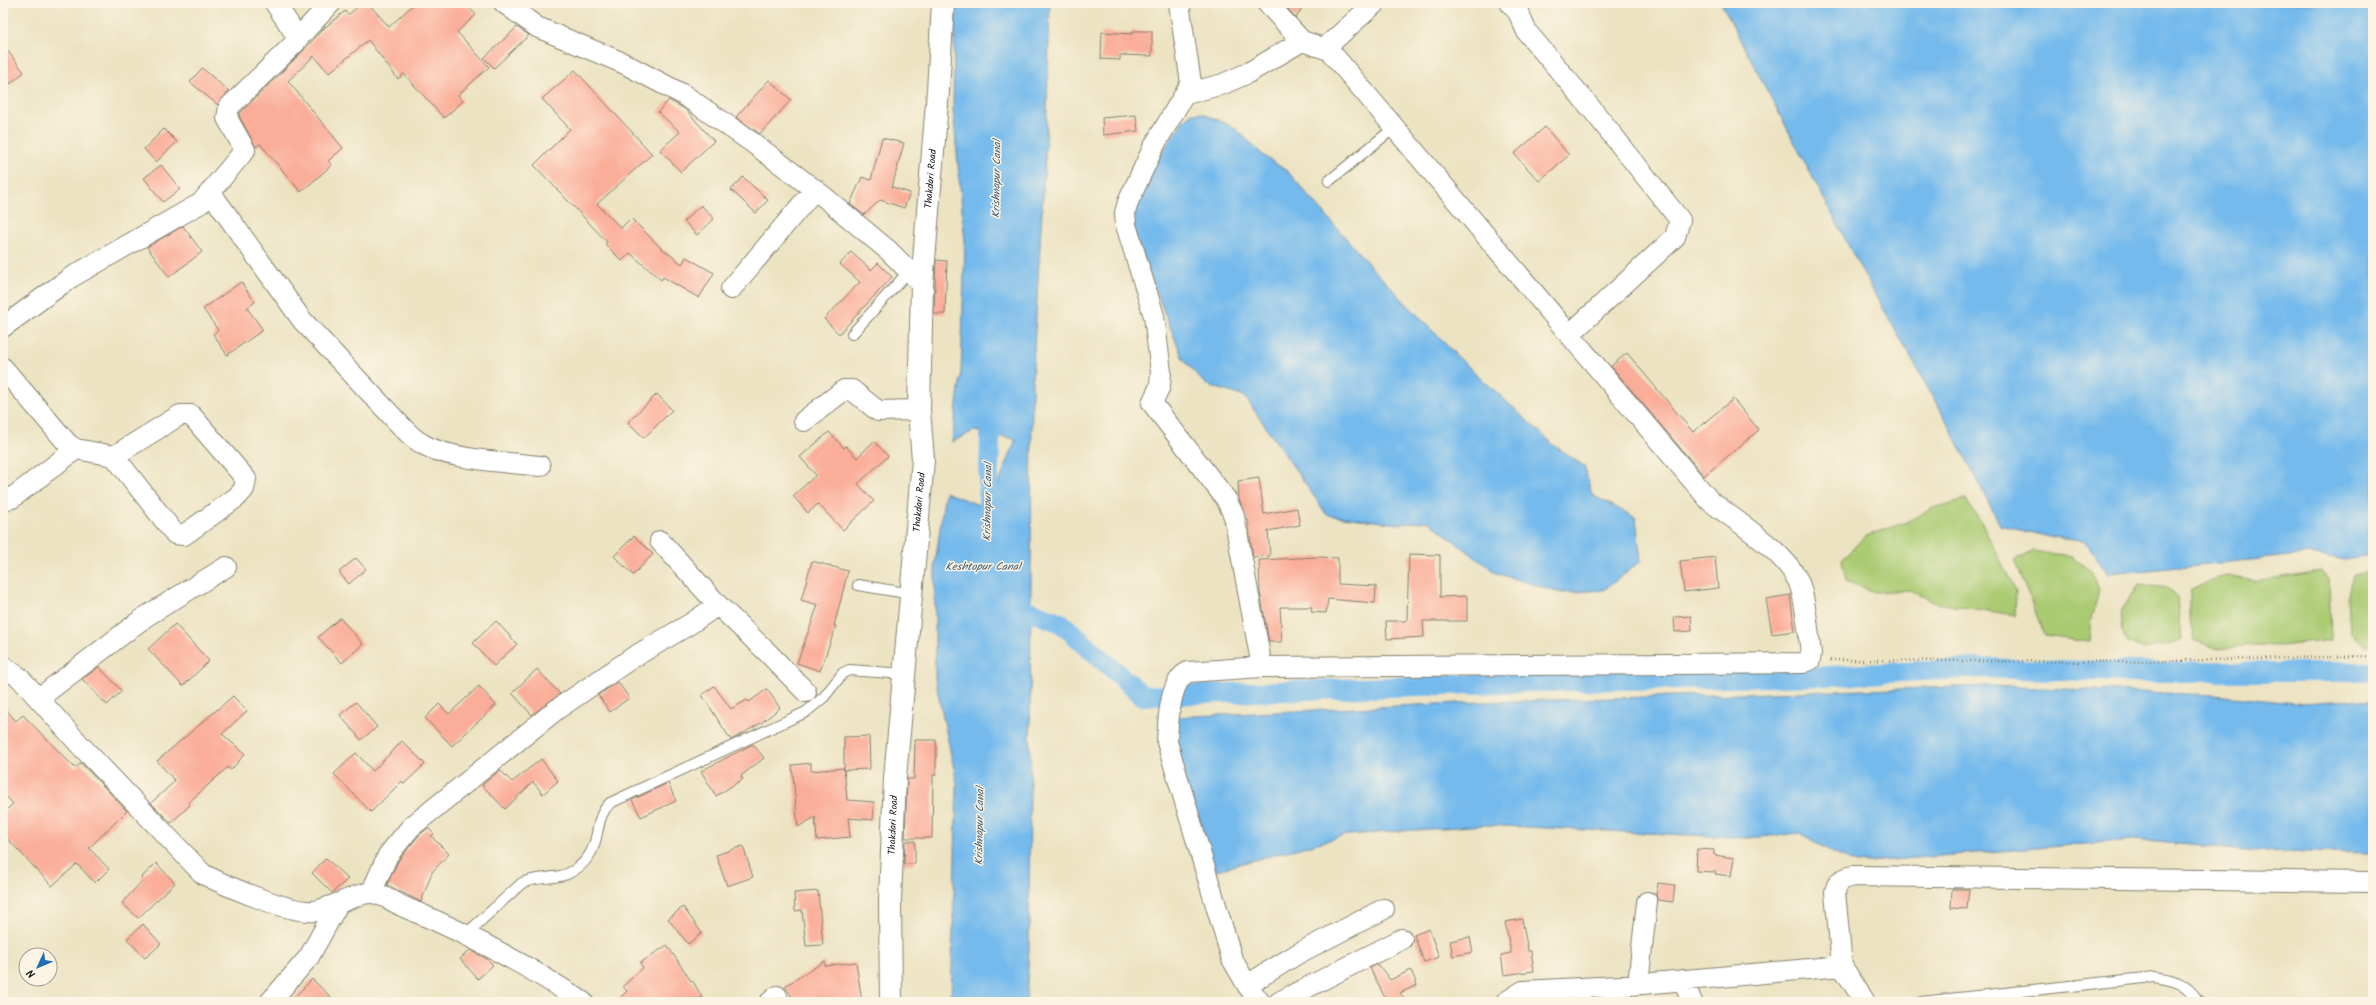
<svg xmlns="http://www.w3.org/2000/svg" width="2376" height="1005" font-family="Kalam,sans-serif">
<rect width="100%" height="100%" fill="#fcf5e5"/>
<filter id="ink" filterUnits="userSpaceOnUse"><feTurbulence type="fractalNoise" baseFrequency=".025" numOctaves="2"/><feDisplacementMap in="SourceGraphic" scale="8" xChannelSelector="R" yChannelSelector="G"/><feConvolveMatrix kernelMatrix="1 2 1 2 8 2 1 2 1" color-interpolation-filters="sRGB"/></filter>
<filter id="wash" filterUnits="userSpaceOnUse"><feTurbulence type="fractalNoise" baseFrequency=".012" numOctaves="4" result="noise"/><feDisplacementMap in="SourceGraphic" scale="16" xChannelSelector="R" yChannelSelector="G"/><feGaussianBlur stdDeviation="0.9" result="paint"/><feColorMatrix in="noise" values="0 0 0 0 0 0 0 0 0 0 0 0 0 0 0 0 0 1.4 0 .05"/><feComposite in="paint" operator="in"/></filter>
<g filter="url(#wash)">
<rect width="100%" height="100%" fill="#ece3c2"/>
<path fill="#abcb73" stroke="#647448" d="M1965,499L1983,525L2016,592L2015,615L1935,603L1910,590L1875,592L1846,581L1842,559L1866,536L1905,523L1933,508Z
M2032,551L2072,556L2092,572L2099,590L2092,620L2090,641L2044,635L2015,560Z
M2322,571L2329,580L2331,640L2281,646L2253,645L2218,649L2194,641L2190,619V591L2210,580L2228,576L2254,581Z
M2373,571V647L2366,646L2350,633L2348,595L2353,575Z
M2139,585L2170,588L2177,598L2181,639L2171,644L2144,649L2127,641L2122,632L2120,612Z"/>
<path fill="#75baec" stroke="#486b84" d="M955,3H1050L1046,140L1032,385L1029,948L1026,1002H951L957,783L935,679V565L945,492L989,509L1016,439L974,431L952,442L961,374L965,242L953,109Z
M1721,3H2373V555L2344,559L2310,554L2108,574L2084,541L2054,538L2000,525L1951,429L1862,271Z
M1192,113H1202L1235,128L1264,156L1287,171L1372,268L1458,357L1555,446L1584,466L1592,495L1636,518L1641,561L1604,590L1561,593L1496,573L1428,521L1399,524L1327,515L1245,397L1205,384L1183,359L1136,241L1132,211L1154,164L1184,120Z
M1990,686L2214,695L2304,704L2373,699V853L2259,851L2133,840L1856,863L1835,854L1800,833L1749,838L1485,825L1347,835L1214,871L1172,741L1175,717L1458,703Z"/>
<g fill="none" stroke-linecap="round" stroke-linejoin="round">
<path stroke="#75baec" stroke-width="20" d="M987,535L991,407
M1030,611L1061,623L1143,696L1527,682L1828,676L1978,668L2131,672H2373"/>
</g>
<g id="blocks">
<path fill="#faad99" d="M362,3H368L389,27L415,3H465L476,15L457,32L489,67L458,95L463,101L444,118L404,74L398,79L368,40L329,73L314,56L288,81L343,148L328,161L332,165L301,192L260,144L256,147L239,116L240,113L303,51L322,30L345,11L348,15Z
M1283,3H1305L1296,18Z
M517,27L529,35L494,68L484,58Z
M1132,31H1152V56L1120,55V60L1101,59L1102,32L1132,34Z
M3,45L24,72L10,84L3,75Z
M202,68L229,91L218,105L190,82Z
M575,70L652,154L597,204L621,228L631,218L660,247L682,264L686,257L714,273L699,298L663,277L661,280L630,253L622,261L605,244L607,242L534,165L570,129L542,99Z
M769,80L791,100L760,134L736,117Z
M669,100L685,109L714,141L681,172L660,150L680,132L658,112Z
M1136,115L1138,131L1103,135L1102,118Z
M1545,127L1569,155L1539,181L1514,154Z
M164,129L177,142L156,162L144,149Z
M882,138L904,143L892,187L910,193L904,208L880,200L864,215L850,204L862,177L871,180Z
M161,165L180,189L163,202L144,178Z
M743,177L768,200L756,213L731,190Z
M701,205L714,219L697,235L684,221Z
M183,226L202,252L169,277L147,247Z
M851,252L871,270L878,263L892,277L839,334L824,319L860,282L840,264Z
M936,260L947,261L945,314H934Z
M241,282L255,302L247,308L263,330L227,355L213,334L218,330L203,309Z
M1627,353L1693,432L1733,399L1759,430L1704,476L1611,366Z
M657,394L672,410L644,438L628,422Z
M829,432L844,448L846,446L857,458L874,441L888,456L858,484L874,501L843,530L818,504L808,513L793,496L816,475L800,457Z
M1259,478L1264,514L1297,508L1300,525L1268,531L1270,556L1253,557L1247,514L1239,500L1238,481Z
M634,536L653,554L633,575L614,556Z
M1409,554L1440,555V597L1467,596V621H1423L1424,637L1387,639L1386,621H1405L1407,619Z
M1319,557L1338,558V584L1376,586L1375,603L1328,599L1326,613L1311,612L1312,607H1280L1282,642H1269L1260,592L1259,560Z
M1715,557L1718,588L1684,592L1680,561Z
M356,558L366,569L349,584L339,572Z
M812,561L848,571L834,626H836L820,671L797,663L818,605L801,600Z
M1790,595L1795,631L1772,634L1766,599Z
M1691,616L1692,631L1675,632L1674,617Z
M340,618L363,644L342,663L318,637Z
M496,621L517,644L494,666L473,643Z
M175,624L209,661L183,686L148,649Z
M99,667L122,691L107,705L82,679Z
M537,669L560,694L532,715L512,693Z
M618,682L629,698L610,712L598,695Z
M479,686L496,705L452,746L425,718L439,704L449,714Z
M714,686L731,709L747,700L749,702L767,689L780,708L761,723L731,740L702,695Z
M233,696L247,711L222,734L245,754L231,770L228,767L188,803L190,805L171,823L151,803L175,781L157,761Z
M356,702L377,727L361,740L340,715Z
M3,706L16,721L23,715L75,768L81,763L127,811L89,848L109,869L95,883L77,864L52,886L3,834V813L13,804L3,793Z
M869,736L870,769L844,770V737Z
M915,740H936V775H933L932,838H905L907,779H914Z
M402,741L425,764L404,784L402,781L371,812L334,774L356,753L373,771Z
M753,744L764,758L741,776L743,779L716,796L701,771Z
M541,759L558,781L543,794L533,782L505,809L482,785L500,770L512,782Z
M811,763V771L844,768L847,800L874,802L873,820L848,818L850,837L817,840L815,817L798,827L792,765Z
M668,783L676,801L641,817L632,800Z
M428,828L434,834L431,836L449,854L432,872L421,902L387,885L398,861L419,835Z
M905,841H915V864H904Z
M743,846L753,877L727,886L716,855Z
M1697,849L1714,850V855L1734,858L1731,876L1715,874L1716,872L1696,871Z
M326,858L348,879L332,893L312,873Z
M156,863L175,883L138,918L122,903L143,880L141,878Z
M1658,883L1675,885L1673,902L1658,900L1656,895Z
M1952,889H1969L1967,909L1951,908Z
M818,891L823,945L806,946L802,910L795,911L794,893Z
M683,907L702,933L688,944L668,919Z
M1522,919L1528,951H1531L1534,971L1504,975L1501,955L1511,953L1505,922Z
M143,924L161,944L145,958L127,939Z
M1429,929L1439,957L1424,962L1414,935Z
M1470,937L1473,952L1453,956L1450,941Z
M667,945L691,981L692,980L702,997L693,1002H616L627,991L623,986L643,968L640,963Z
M470,950L487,959L493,965L478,979L460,959Z
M825,961V966L856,962L862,1002H795L785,986Z
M1378,964L1390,980L1411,970L1417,985L1400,993L1407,1002H1387L1370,968Z
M312,979L336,1002H290Z"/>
</g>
</g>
<g filter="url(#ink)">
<use href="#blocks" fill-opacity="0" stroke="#84806f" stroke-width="1"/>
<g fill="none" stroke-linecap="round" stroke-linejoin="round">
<defs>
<path id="service" d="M1329,181L1395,127
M852,334L909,271
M858,585L912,594
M465,935L522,883C538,875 557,881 573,871C606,850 590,822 610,803L806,712L824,697L843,673L849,670L904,674
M1921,1002L2154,977C2176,980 2186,983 2199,1002"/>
<path id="minor" d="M504,3L537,27L623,63L684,95L753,143L823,196L889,251L922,284
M1179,3L1191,83L1154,146L1128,202L1125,213L1126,225L1154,316L1161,372L1160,386L1152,403L1226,499L1234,516L1262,667
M1510,3L1518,12L1527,32L1595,113L1680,220L1675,237L1569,335
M298,38L331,3
M1325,48L1375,3
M1186,94L1223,84L1248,73L1302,41
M211,193L302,320L404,429C409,434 415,440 421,443C447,460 508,462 540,466
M731,289L815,189
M3,327L70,278L201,203L245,150L227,118L229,107L295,43L298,38L275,3
M3,368L68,444L76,449L114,456L180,415H191L246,479L244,489L237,497L184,535L175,534L114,456
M804,421L844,390H852L878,411L919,410
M3,496L8,499L12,498L76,449
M660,541L718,605L767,652L806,692
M3,666L20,678L80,745L203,874C224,885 291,914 314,911C330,909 359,892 371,893C381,893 395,903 404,907C467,933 527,965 583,1002
M39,698L145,617L226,567
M371,893L388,855L411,827L556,710L632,658L690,624L718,605
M1683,980L1692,1002
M1638,984L1647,902
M1247,985L1299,953L1384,909
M270,1002L309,957L337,906
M770,1002L777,996
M1260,1002L1247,985L1232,959L1167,742C1168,722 1169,681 1188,672L1262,667L1803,663L1810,660L1811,653C1808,632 1807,610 1801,589C1793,556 1737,522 1710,501L1329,50L1302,41L1267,3
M1279,1002L1402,939
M1506,1002L1523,991L1619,986L1842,966
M1865,1002L1842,966L1835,892C1837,881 1842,879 1853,876L2373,882"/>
<g id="tertiary">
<path id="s1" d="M891,1002L890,900L895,778L923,460L919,410L922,284L938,91L943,3"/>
</g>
</defs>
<use href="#service" stroke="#84806f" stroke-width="12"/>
<use href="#minor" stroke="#84806f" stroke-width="22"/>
<use href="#tertiary" stroke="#84806f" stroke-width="24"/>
<path stroke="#84806f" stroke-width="2.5" stroke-dasharray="1 3" stroke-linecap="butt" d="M1830,660L2128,662L2373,656"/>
<use href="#service" stroke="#fff" stroke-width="10"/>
<use href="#minor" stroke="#fff" stroke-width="20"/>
<use href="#tertiary" stroke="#fff" stroke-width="22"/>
</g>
</g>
<g text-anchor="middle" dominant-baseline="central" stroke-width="3" stroke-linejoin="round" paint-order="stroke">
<g font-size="10" fill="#1c1c1c" stroke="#fcf5e5">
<text stroke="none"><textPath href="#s1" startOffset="825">Thakdari Road</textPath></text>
<text stroke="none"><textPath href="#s1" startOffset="501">Thakdari Road</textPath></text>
<text stroke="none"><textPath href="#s1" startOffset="177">Thakdari Road</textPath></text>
</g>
<g font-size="11" font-style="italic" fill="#405b6f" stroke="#fcf5e5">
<text transform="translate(997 179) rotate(-89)">Krishnapur Canal</text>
<text transform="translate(988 502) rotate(-89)">Krishnapur Canal</text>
<text x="983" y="567">Keshtopur Canal</text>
<text transform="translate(980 826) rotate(-89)">Krishnapur Canal</text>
</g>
</g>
<rect width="2376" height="1005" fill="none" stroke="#fcf5e5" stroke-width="16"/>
<g transform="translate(38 967) rotate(226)"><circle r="19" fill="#fcf5e5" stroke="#a29e95"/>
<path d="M0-3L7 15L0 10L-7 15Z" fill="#1f6fb2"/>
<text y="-6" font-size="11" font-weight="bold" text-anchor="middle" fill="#1c1c1c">N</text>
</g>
</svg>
